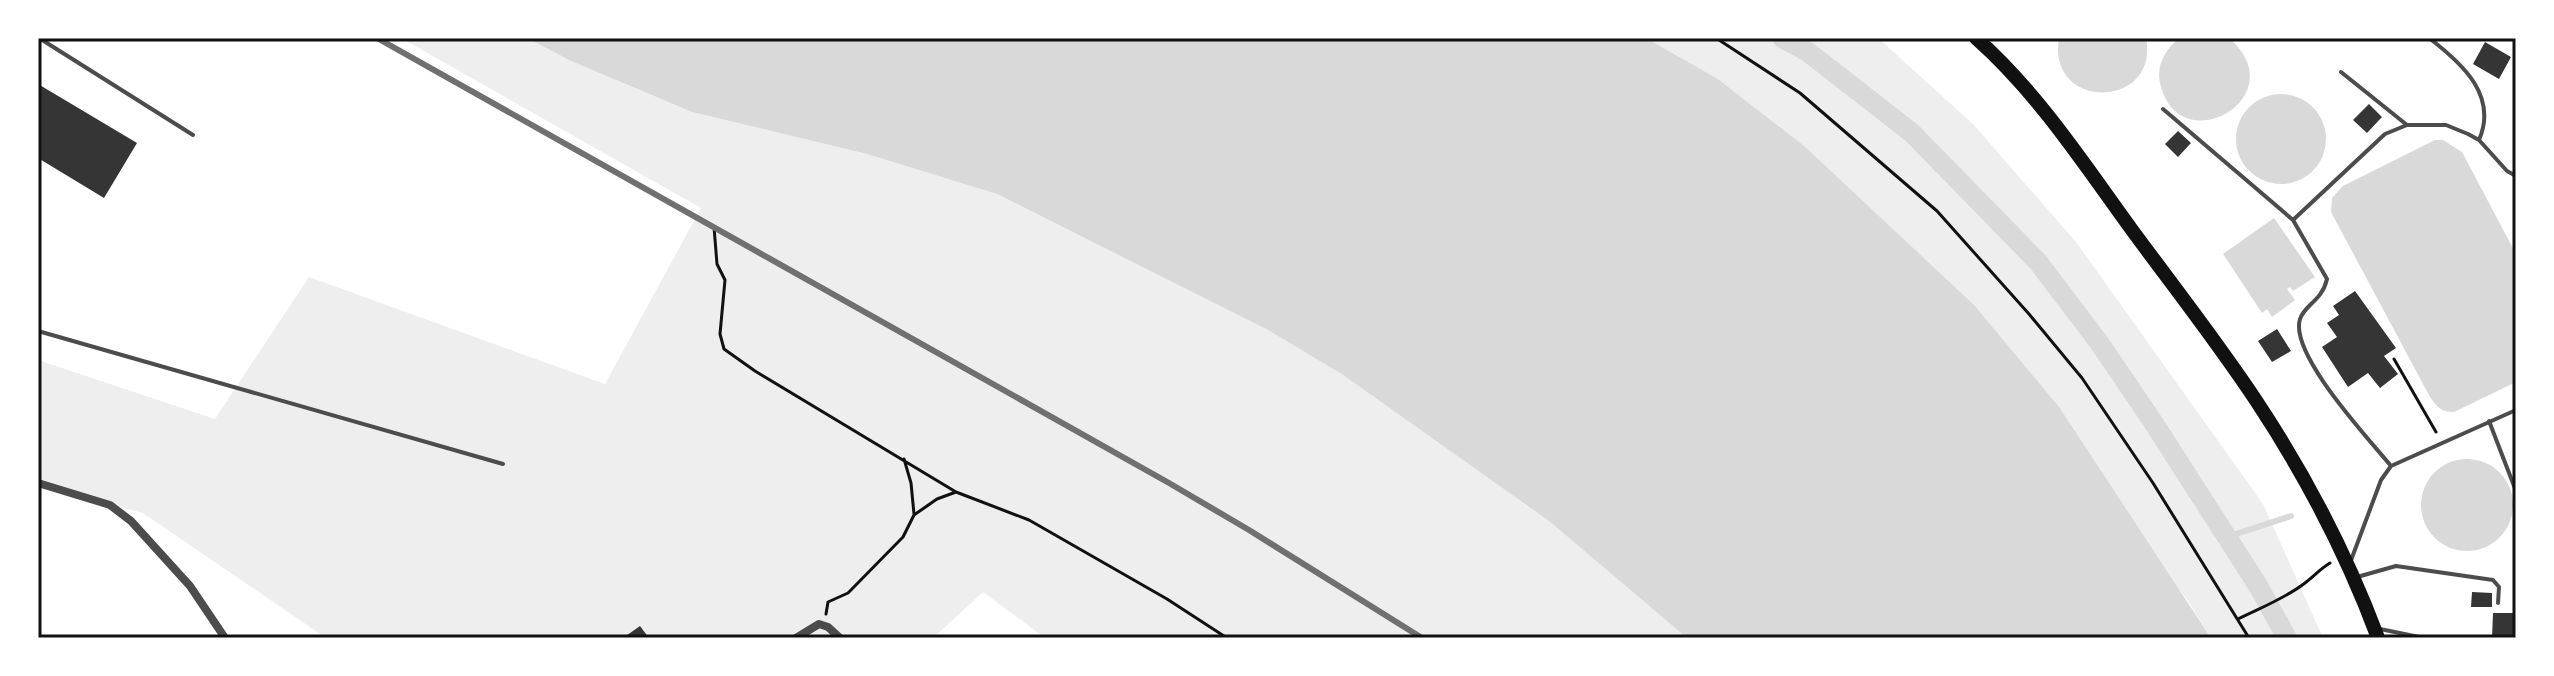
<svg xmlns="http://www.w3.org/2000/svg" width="2554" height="676" font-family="Barlow,sans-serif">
<rect width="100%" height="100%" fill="#fff"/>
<path fill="#eee" d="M401,38H527L571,61L692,112L867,154L997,194L1268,330L1343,375L1549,521L1687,638H1045L983,592L933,638H326L143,513L38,486V360L215,419L309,277L605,384L701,208Z
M1646,38H1878L1973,124L2076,242L2263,504L2323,638H2211L2186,598L1803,145L1718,79Z"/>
<path fill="#d9d9d9" d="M527,38H1646L1718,79L1803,145L1974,305L2059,407L2211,638H1687L1549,521L1343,375L1268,330L997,194L867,154L692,112L571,61Z
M2059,38H2146C2160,110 2046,111 2059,38Z
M2179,38H2229C2296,96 2182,162 2161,87C2155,67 2164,51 2179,38Z
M2236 139a45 45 0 1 1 90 0a45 45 0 1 1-90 0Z
M2435,140H2443L2462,152L2516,254V382L2454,412C2441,412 2437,407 2430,397L2331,212L2332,198L2343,186Z
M2274,218L2315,277L2293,291L2290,287L2287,289L2295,300L2272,317L2267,309L2262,313L2223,254Z
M2421 505a46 46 0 1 1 92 0a46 46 0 1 1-92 0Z"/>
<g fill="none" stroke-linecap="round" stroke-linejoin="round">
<path stroke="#d9d9d9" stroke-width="6" d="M2227,537L2291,516"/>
<path stroke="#d9d9d9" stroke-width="20" d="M1782,38L1808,52L1912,133L2038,262L2098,341L2153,422L2257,584L2287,638"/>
</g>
<path fill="#353535" d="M2485,42L2511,57L2499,79L2473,64Z
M38,84L137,143L104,198L38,158Z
M2369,104L2382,117L2367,133L2353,120Z
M2178,131L2191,143L2178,157L2165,144Z
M2355,291L2396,348L2384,356L2398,374L2380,388L2368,373L2348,387L2322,347L2337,337L2327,323L2339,315L2333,306Z
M2277,329L2291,351L2272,362L2258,341Z
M2472,592L2492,593V607H2471Z
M2493,613H2516V638H2492Z
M640,626L649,638H623Z"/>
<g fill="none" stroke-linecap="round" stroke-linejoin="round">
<path stroke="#111" stroke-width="3" d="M1716,38L1800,93L1937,211L2029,314L2082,378L2153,483L2249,638
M714,227L717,264L725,280L720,334L724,349L755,371L956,492
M2394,359L2436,432
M904,459L911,483L914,514
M826,614L828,602L848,593L903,537L914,515L937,499L956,492L1029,520L1167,599L1227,638
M2238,619C2260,608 2286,598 2305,583C2314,576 2320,569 2330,563"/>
<path stroke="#4c4c4c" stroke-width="4" d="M39,38L193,135
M2429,38C2463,64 2498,96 2479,140
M2341,72L2407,125
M2163,109L2293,220
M38,331L503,464
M2489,421L2516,491
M2391,466C2369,439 2289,354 2300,319C2305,304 2322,301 2327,279L2293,220L2385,134L2407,125H2446L2468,134L2479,140L2507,171L2516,176
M2350,563L2381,480L2391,466L2516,410
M2357,577L2396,566L2493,580L2499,587L2498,603
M2380,629L2424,638"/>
<path stroke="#4c4c4c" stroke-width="8" d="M38,483L110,505L131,521L190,586L225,638
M796,638L819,624L828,627L840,638"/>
<path stroke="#111" stroke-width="14" d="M1976,38C2038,93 2084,164 2132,230C2174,287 2218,343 2257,402C2306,476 2347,555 2378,638"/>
<path stroke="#707070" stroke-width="6" d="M377,38L1169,483L1249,530L1422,638"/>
</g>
<rect width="2554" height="676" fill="none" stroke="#ffffff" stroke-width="80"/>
<rect x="40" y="40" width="2474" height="596" fill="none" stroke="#111" stroke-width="3"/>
</svg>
